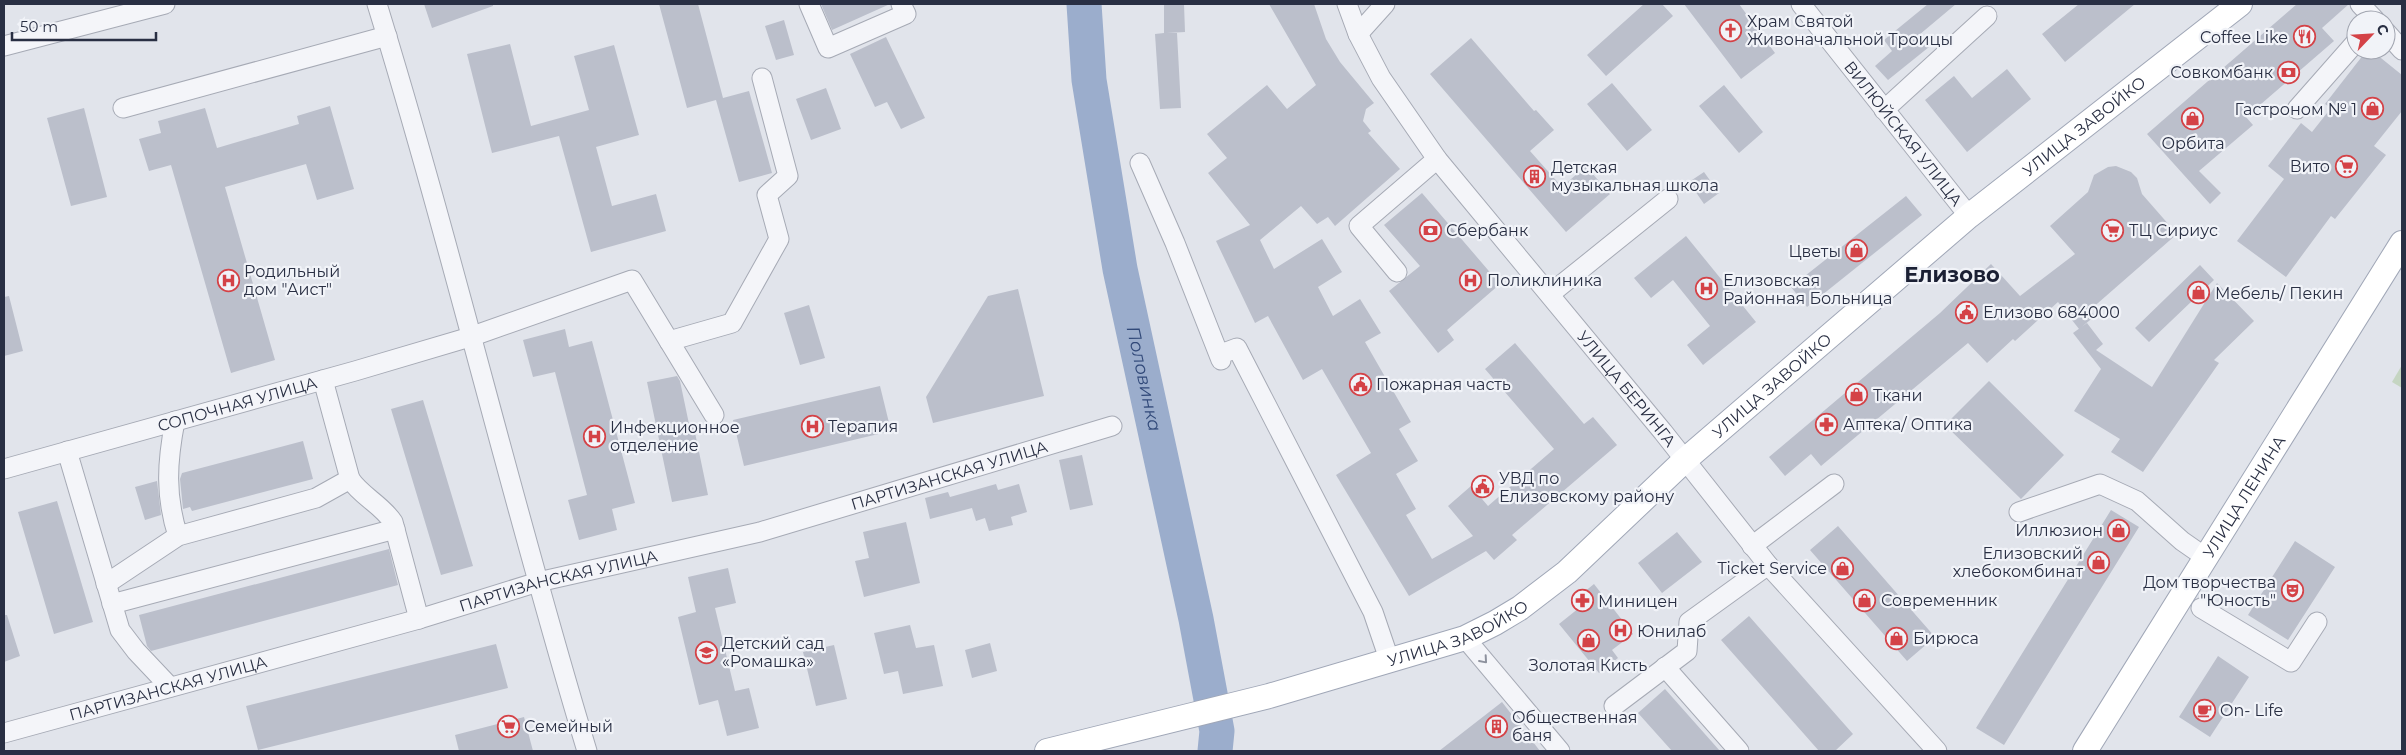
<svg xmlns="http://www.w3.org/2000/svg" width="2406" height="755" font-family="Montserrat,sans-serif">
<rect width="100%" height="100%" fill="#e1e4eb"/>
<path fill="#c5d5c2" d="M2402,365V388L2392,382Z"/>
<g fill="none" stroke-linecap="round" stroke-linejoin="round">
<path stroke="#9badcc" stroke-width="35" id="s1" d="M1084,4L1089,80L1120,269L1196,619L1217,731L1215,751"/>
</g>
<path fill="#bbbfcb" d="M424,4H493V6L432,28Z
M659,4H698L723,98L749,91L772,173L739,182L716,100L687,108Z
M821,4H890L832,30Z
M1164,4H1184L1185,32L1167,33H1177L1181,108L1160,109L1155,34L1164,33Z
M1269,4H1314L1326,39L1340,62L1374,103L1366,109L1363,121L1371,131L1368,133L1400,169L1335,226L1328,217L1317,224L1301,206L1260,240L1274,269L1322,239L1342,272L1318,287L1333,316L1360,299L1381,333L1365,342L1411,422L1399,429L1418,461L1396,474L1416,509L1406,515L1432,559L1473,536L1448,506L1471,486L1488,506L1554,449L1485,369L1515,343L1584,424L1593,417L1617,445L1512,535L1517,540L1494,560L1486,551L1409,596L1336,475L1371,453L1322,369L1303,380L1268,316L1255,323L1216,241L1250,225L1208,173L1227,158L1207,134L1267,85L1287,109L1316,85Z
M1644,4H1662L1673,16L1606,76L1587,55Z
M1684,4H1739L1775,53L1741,79Z
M1928,4H1956L1919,35L1929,47L1888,80L1875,66L1892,51L1884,40Z
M2079,4H2135L2065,62L2042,34Z
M2297,4H2349L2322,28L2334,41L2246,117L2253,125L2199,171L2221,193L2210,204L2147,134Z
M784,20L794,55L776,60L765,26Z
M886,37L925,118L901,129L887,102L875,107L850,54Z
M1471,38L1534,111L1536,110L1554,130L1530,151L1562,187L1586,166L1610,194L1566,232L1430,74Z
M510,44L531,126L589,110L574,56L614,45L639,135L596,147L612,206L656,194L666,231L591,252L559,136L492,153L467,54Z
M2367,50H2371L2402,75V111L2374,146L2386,155L2335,219L2331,216L2286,277L2237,241L2284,179L2268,166L2301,123L2312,132L2331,108L2325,104Z
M2007,69L2031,99L1967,152L1925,100L1954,76L1972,98Z
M1612,83L1652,130L1627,151L1587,104Z
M1724,85L1763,132L1739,153L1699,106Z
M826,88L841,129L811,140L796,99Z
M330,106L354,189L317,200L306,164L225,187L275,360L231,373L171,165L149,171L139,139L161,133L158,121L205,108L217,148L299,124L297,116Z
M84,108L107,197L71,206L47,118Z
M2116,166L2131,172L2137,178L2142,194L2177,234L2090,310L2095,316L2079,329L2058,302L2015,341L2013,339L1987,363L1968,343L1821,466L1811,454L1785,476L1769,457L1940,313L1991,264L2020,296L2075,254L2050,226L2088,192L2094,175L2108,167Z
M1704,172L1719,193L1704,204L1689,182Z
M1422,193L1500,284L1447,330L1454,340L1438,353L1389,291L1420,266L1384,225Z
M1906,196L1922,215L1807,307L1791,287Z
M1686,236L1756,322L1703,365L1687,345L1710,326L1673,280L1651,298L1634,278Z
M2200,265L2214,280L2149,342L2135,328Z
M2217,283L2254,321L2214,360L2219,363L2143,472L2111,452L2120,439L2074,411L2101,369L2073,333L2087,323L2103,344L2096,350L2152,387Z
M1018,289L1044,396L933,423L926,397L988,296Z
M9,296L23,351L4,356V297Z
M809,305L825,358L800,365L784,313Z
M565,329L569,347L592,341L635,503L612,509L617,530L579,540L568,500L587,495L555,372L533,377L523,340Z
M677,376L680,381L689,424L693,423L708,495L672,502L647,382Z
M1989,381L2064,455L2021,499L1945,425Z
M880,386L891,431L744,466L733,420Z
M423,400L473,566L441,575L391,409Z
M303,441L313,479L192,511L190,507L183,509L180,479L182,473Z
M1082,455L1093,505L1070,510L1059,460Z
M157,481L161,515L145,520L135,487Z
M996,484L998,490L1019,484L1027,512L1011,517L1013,525L989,531L985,518L976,521L972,508L930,519L925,498L948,492L950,497Z
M57,501L93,622L54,634L18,512Z
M2111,510L2139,527L2004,745L1976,728Z
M906,522L920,583L864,597L855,561L869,558L863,532Z
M1838,526L1935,637L1907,661L1810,550Z
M1677,532L1702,562L1662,593L1638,563Z
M2295,541L2335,567L2288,640L2248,615Z
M389,549L398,585L151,651L147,646L139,615Z
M728,568L736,603L715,608L735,691L749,688L759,728L727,736L718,700L699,705L678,617L696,612L688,577Z
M1594,584L1633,634L1612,650L1618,658L1599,673L1559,624L1579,608L1573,601Z
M4,615H7L20,656L4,662Z
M1749,616L1853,734L1835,751H1819L1721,640Z
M910,625L916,648L934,645L943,686L903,694L898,671L884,674L874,633Z
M990,643L997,671L972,678L965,650Z
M496,644L508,688L258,750L246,706Z
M834,645L847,699L816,706L803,652Z
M2218,656L2249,677L2210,737L2179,717Z
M1665,689L1720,751H1672L1638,713Z
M1502,702L1540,751H1439Z
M524,717L533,751H459L455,735Z"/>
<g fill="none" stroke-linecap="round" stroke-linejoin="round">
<defs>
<g id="minor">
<path d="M377,4C453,251 512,504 587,751"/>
<path d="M809,4L828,48L906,14L901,4"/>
<path id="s2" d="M1347,4L1358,34L1381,78L1437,159L1663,432L1768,565L1937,751"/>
<path id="s3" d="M1801,4L1969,216"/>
<path d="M2360,4L2375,20"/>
<path d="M2386,32L2402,50"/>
<path d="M1358,34L1385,4"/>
<path d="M4,46L165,4"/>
<path d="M123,108L387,36"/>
<path d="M2297,109L2356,42"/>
<path d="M1884,110L1987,16"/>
<path d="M1140,163L1175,243L1221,360V354L1237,348L1373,612L1389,659"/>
<path d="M1397,272L1359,226L1437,159"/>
<path d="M1550,294L1668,199"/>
<path d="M669,341L732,323L779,239L767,195L788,176L762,78"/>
<path d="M323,380L350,479C361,496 381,504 393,522L419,619"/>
<path d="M175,421C167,462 165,496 178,536"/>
<path d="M67,451L120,630L136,651L170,687"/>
<path id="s4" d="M4,469L355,371L470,337L632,280L714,415"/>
<path d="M2019,512L2100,484L2137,501L2182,541L2205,557"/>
<path d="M1752,546L1834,484"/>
<path d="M106,584L178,536L316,498L350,479"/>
<path d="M112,604L395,529"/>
<path d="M2201,608L2291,662L2317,622"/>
<path d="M1465,638L1560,751"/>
<path d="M1665,667L1739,751"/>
<path d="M1614,706L1687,651L1689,622L1768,565"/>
<path id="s5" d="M4,733L419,619L538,582L760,532L1112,426"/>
</g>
<g id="major">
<path id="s6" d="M1047,751L1269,696L1465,638L1495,623L1520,608L1567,572L1685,460L1969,216L2240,4"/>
<path id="s7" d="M2085,751L2402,243"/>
</g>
</defs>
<use href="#minor" stroke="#a6aab5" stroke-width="21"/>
<use href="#major" stroke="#a0a7b7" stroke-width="26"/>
<use href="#minor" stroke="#f4f5f9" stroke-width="19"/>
<use href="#major" stroke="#fff" stroke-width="24"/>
</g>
<defs><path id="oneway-chevron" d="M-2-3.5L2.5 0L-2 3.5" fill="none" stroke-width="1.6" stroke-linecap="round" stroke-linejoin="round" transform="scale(1.25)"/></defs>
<use stroke="#8e929e" href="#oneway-chevron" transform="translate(1484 660) rotate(49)"/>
<defs>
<symbol id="church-ring" viewBox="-11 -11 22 22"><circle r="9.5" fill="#f1f3f8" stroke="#d44247" stroke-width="1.5"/><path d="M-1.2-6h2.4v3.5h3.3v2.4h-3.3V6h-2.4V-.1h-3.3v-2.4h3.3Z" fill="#d44247"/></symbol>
<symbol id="restaurant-ring" viewBox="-11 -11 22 22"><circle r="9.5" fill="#f1f3f8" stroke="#d44247" stroke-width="1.5"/><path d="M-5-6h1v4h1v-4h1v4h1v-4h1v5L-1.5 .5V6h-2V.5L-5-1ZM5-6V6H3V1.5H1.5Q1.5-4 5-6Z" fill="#d44247"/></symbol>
<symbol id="bank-ring" viewBox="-11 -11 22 22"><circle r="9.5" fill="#f1f3f8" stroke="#d44247" stroke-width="1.5"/><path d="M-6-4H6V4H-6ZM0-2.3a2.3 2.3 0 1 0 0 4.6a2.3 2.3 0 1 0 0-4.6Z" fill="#d44247"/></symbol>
<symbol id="shop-ring" viewBox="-11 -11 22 22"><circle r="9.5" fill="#f1f3f8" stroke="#d44247" stroke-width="1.5"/><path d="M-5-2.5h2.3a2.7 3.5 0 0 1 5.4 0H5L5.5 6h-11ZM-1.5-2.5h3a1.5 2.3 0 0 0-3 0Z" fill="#d44247"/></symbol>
<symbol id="supermarket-ring" viewBox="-11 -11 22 22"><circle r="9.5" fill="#f1f3f8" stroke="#d44247" stroke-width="1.5"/><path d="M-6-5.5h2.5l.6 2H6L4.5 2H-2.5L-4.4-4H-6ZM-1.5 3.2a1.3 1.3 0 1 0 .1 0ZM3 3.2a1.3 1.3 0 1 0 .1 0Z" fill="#d44247"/></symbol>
<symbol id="building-ring" viewBox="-11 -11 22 22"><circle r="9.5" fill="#f1f3f8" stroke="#d44247" stroke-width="1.5"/><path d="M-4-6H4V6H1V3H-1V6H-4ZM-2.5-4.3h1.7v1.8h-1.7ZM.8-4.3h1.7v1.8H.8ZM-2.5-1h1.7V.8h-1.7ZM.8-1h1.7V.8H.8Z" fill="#d44247"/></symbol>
<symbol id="hospital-ring" viewBox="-11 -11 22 22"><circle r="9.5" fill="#f1f3f8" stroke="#d44247" stroke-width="1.5"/><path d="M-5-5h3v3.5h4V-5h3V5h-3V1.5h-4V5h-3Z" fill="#d44247"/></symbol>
<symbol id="civic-ring" viewBox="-11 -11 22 22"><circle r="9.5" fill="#f1f3f8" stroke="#d44247" stroke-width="1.5"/><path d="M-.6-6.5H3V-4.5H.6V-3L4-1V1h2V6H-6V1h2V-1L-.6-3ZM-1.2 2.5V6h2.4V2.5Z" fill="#d44247"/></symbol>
<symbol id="pharmacy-ring" viewBox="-11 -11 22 22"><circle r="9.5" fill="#f1f3f8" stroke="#d44247" stroke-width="1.5"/><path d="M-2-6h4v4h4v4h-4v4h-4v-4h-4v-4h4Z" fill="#d44247"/></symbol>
<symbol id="theatre-ring" viewBox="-11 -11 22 22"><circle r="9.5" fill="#f1f3f8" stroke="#d44247" stroke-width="1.5"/><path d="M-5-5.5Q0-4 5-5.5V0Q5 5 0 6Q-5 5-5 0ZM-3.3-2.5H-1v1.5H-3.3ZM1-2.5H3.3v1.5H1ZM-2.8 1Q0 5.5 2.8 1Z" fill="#d44247"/></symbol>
<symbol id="school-ring" viewBox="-11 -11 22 22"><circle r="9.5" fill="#f1f3f8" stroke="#d44247" stroke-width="1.5"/><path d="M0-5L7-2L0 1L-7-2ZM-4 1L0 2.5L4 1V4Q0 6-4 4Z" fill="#d44247"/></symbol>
<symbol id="cafe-ring" viewBox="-11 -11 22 22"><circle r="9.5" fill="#f1f3f8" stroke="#d44247" stroke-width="1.5"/><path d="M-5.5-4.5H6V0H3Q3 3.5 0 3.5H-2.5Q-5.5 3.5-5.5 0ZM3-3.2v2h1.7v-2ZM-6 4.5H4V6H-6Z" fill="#d44247"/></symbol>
</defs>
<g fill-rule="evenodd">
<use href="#church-ring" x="1718" y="18" width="25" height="25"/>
<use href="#restaurant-ring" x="2292" y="24" width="25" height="25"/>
<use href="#bank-ring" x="2276" y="60" width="25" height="25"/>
<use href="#shop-ring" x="2360" y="96" width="25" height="25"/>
<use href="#shop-ring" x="2180" y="106" width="25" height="25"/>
<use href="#supermarket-ring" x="2334" y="154" width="25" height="25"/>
<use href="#building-ring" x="1522" y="164" width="25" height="25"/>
<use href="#bank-ring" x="1418" y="218" width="25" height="25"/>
<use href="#supermarket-ring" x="2100" y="218" width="25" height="25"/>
<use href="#shop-ring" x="1844" y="238" width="25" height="25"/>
<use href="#hospital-ring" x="216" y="268" width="25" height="25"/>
<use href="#hospital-ring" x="1458" y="268" width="25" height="25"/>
<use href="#hospital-ring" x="1694" y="276" width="25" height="25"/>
<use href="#shop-ring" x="2186" y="280" width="25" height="25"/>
<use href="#civic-ring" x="1954" y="300" width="25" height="25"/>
<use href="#civic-ring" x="1348" y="372" width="25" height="25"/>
<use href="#shop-ring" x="1844" y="382" width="25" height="25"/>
<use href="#pharmacy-ring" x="1814" y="412" width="25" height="25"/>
<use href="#hospital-ring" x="800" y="414" width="25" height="25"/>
<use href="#hospital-ring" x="582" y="424" width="25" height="25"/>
<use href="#civic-ring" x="1470" y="474" width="25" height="25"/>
<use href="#shop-ring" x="2106" y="518" width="25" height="25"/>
<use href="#shop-ring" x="2086" y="550" width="25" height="25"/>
<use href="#shop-ring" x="1830" y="556" width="25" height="25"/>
<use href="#theatre-ring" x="2280" y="578" width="25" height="25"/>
<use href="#shop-ring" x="1852" y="588" width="25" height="25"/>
<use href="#pharmacy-ring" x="1570" y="588" width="25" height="25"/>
<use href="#hospital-ring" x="1608" y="618" width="25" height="25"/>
<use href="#shop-ring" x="1884" y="626" width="25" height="25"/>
<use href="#shop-ring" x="1576" y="628" width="25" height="25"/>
<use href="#school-ring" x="694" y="640" width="25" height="25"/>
<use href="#cafe-ring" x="2192" y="698" width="25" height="25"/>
<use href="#supermarket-ring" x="496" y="714" width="25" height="25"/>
<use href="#building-ring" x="1484" y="714" width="25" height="25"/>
</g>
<g text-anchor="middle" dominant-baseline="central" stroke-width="4.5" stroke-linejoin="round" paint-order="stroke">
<g font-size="16" fill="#292f43" stroke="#f1f3f8" text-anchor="start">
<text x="1747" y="21">Храм Святой<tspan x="1747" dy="18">Живоначальной Троицы</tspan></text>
<text x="2288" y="37" text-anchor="end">Coffee Like</text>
<text x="2273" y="72" text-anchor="end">Совкомбанк</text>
<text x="2357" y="109" text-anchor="end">Гастроном № 1</text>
<text x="2193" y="143" text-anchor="middle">Орбита</text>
<text x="2330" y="166" text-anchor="end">Вито</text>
<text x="1551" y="167">Детская<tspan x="1551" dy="18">музыкальная школа</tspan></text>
<text x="1446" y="230">Сбербанк</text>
<text x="2129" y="230">ТЦ Сириус</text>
<text x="1841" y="251" text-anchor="end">Цветы</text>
<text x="244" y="271">Родильный<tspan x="244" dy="18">дом "Аист"</tspan></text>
<text x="1487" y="280">Поликлиника</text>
<text x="1723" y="280">Елизовская<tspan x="1723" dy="18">Районная Больница</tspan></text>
<text x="2215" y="293">Мебель/ Пекин</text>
<text x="1983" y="312">Елизово 684000</text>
<text x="1376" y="384">Пожарная часть</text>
<text x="1873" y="395">Ткани</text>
<text x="1843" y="424">Аптека/ Оптика</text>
<text x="828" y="426">Терапия</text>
<text x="610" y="427">Инфекционное<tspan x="610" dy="18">отделение</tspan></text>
<text x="1499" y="478">УВД по<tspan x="1499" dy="18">Елизовскому району</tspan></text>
<text x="2103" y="530" text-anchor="end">Иллюзион</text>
<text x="2083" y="553" text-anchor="end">Елизовский<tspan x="2083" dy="18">хлебокомбинат</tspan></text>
<text x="1827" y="568" text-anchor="end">Ticket Service</text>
<text x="2276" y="582" text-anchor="end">Дом творчества<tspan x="2276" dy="18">"Юность"</tspan></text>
<text x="1881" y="600">Современник</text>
<text x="1598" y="601">Миницен</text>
<text x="1637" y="631">Юнилаб</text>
<text x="1913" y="638">Бирюса</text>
<text x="722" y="643">Детский сад<tspan x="722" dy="18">«Ромашка»</tspan></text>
<text x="1588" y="665" text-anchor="middle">Золотая Кисть</text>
<text x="2220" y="710">On- Life</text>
<text x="1512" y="717">Общественная<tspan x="1512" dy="18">баня</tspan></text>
<text x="524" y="726">Семейный</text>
</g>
<g font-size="16" fill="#292f43" stroke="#f1f3f8">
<text stroke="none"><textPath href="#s6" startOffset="1238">УЛИЦА ЗАВОЙКО</textPath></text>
<text stroke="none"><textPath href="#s3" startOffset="165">ВИЛЮЙСКАЯ УЛИЦА</textPath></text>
<text stroke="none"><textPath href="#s6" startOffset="832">УЛИЦА ЗАВОЙКО</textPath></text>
<text stroke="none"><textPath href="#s2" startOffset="478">УЛИЦА БЕРИНГА</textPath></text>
<text stroke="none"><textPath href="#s4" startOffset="242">СОПОЧНАЯ УЛИЦА</textPath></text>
<text stroke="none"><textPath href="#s5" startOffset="980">ПАРТИЗАНСКАЯ УЛИЦА</textPath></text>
<text stroke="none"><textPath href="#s7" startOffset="300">УЛИЦА ЛЕНИНА</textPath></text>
<text stroke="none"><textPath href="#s5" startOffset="575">ПАРТИЗАНСКАЯ УЛИЦА</textPath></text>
<text stroke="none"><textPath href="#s6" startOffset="428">УЛИЦА ЗАВОЙКО</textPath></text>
<text stroke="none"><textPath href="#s5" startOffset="170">ПАРТИЗАНСКАЯ УЛИЦА</textPath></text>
</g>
<g font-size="18" font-style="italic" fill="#314979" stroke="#f1f3f8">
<text stroke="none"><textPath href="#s1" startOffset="380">Половинка</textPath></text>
</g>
<g font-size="21" font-weight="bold" fill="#1b2034" stroke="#f1f3f8">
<text x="1952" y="274">Елизово</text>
</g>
</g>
<rect width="2406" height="755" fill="none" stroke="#292f43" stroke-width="10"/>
<g transform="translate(2371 35) rotate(65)"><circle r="24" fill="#f1f3f8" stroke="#a1a5b0"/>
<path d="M0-4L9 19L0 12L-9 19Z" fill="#d44247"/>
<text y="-8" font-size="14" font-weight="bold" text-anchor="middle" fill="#292f43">С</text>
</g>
<path d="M12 32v8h144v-8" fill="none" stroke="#292f43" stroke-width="2.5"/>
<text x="20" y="32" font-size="15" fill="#292f43" stroke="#f1f3f8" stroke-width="4" paint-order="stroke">50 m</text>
</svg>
